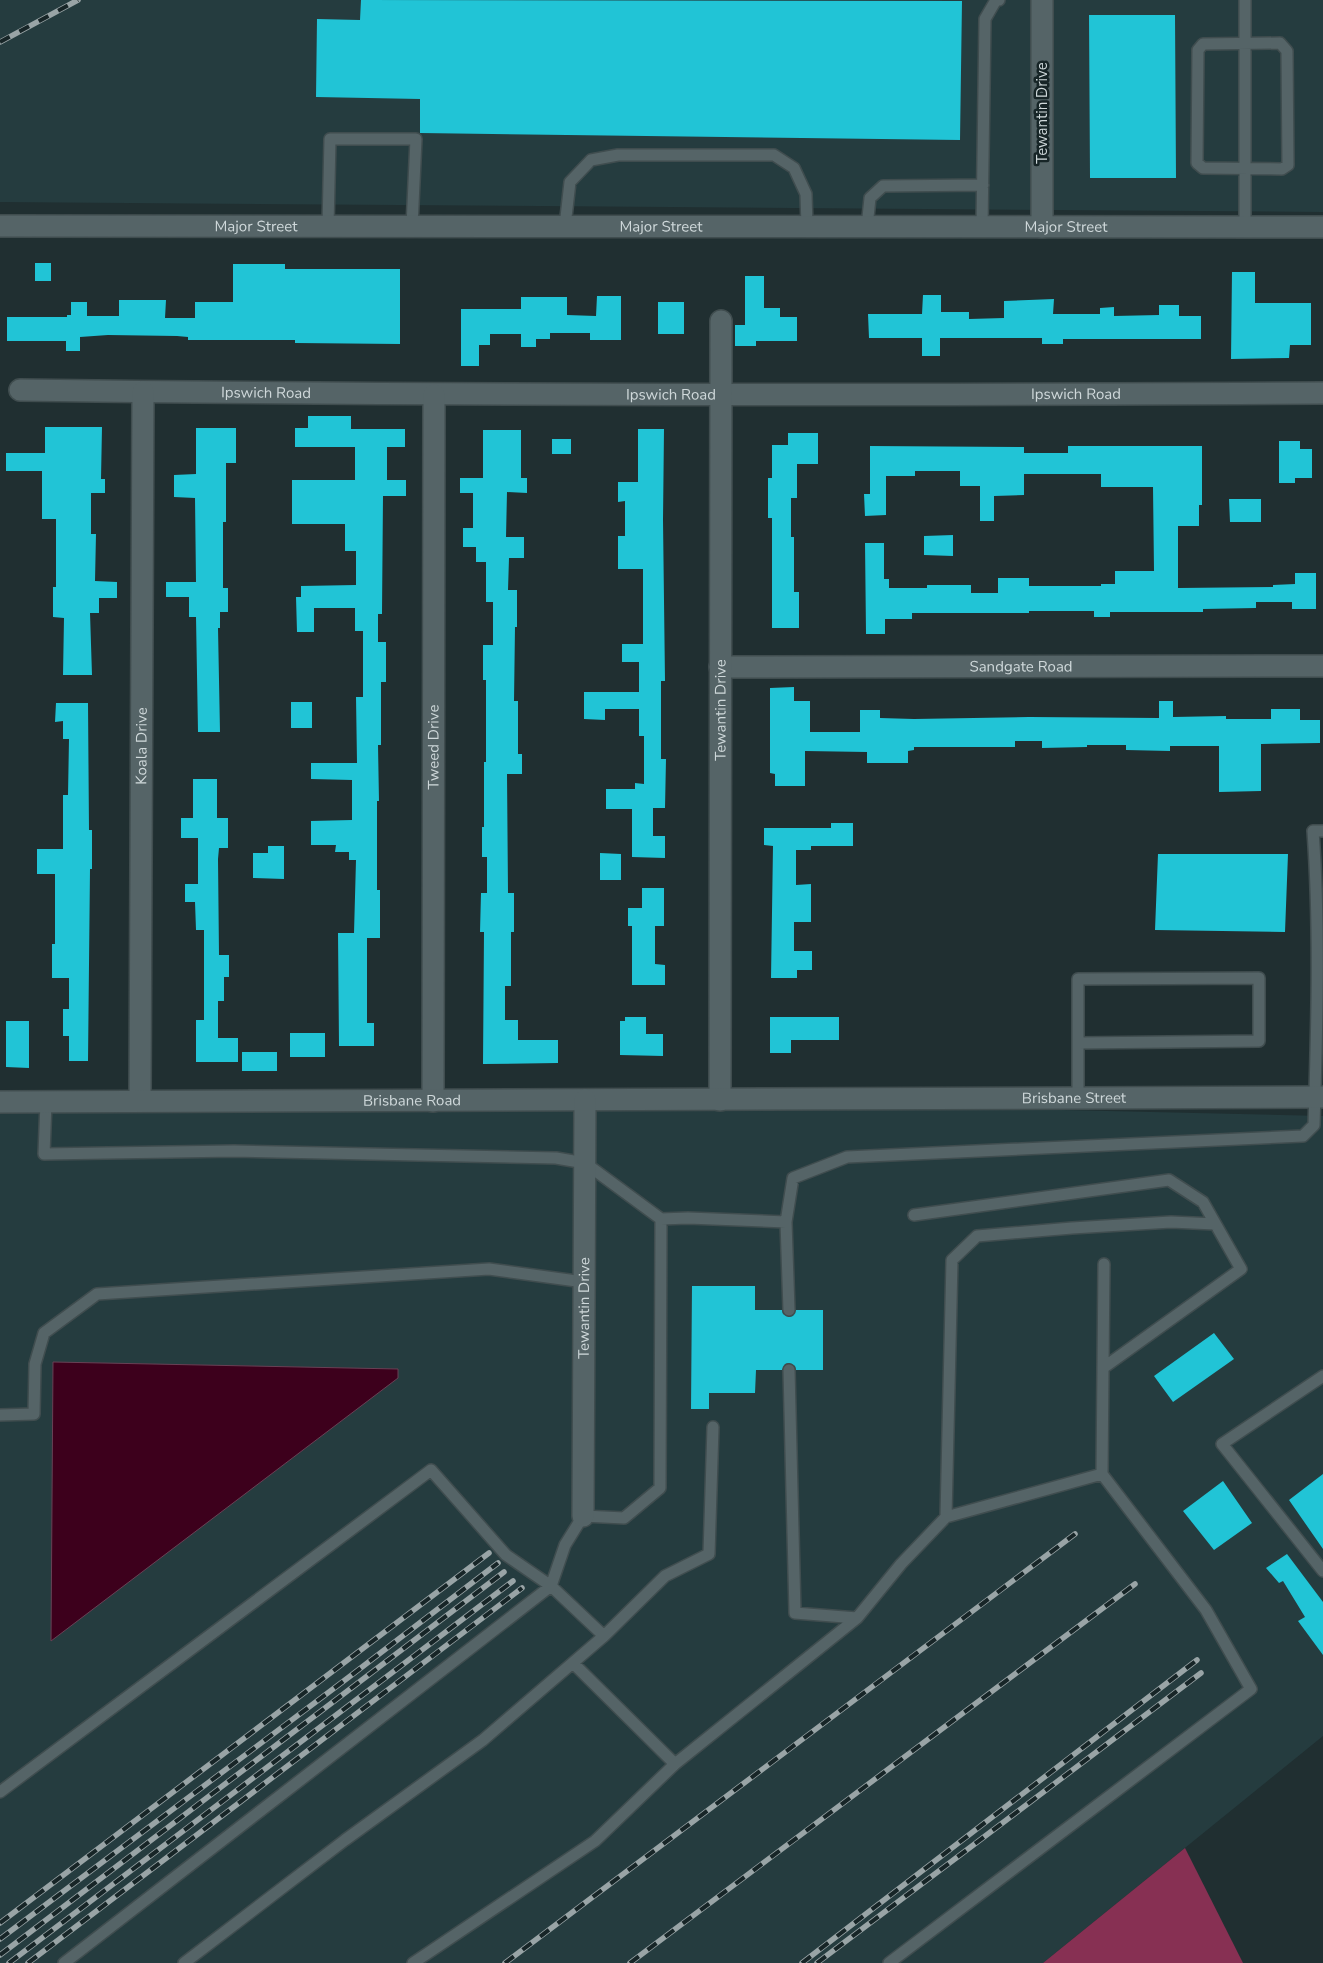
<svg xmlns="http://www.w3.org/2000/svg" width="1323" height="1963" font-family="'Nunito Sans',sans-serif">
<rect width="100%" height="100%" fill="#202f31"/>
<path fill="#253c3f" d="M0,0H1323V212L0,202Z
M0,1098L1064,1110L1323,1116V1736L1043,1963H0Z"/>
<path fill="#873053" d="M1185,1848L1243,1963H1043Z"/>
<path fill="#3d001c" stroke="#694155" d="M53,1362L398,1369V1378L51,1641Z"/>
<path fill="#21c4d6" d="M361,0L962,1L960,140L420,133V99L316,97L317,19L360,20Z
M1089,15H1175L1176,178H1090Z
M35,263H51V281H35Z
M233,264H285V269H400V344L295,343V340H188V337L177,336L108,335L80,337V351H66V341H7V317H67V315H71V302H87V316H119V300H166L165,318H195V302H233Z
M1232,272H1255V303H1311V345H1290L1289,358L1231,359Z
M745,276H764V308H780V317H797V341H756V346H735V325H745Z
M923,295H941V312H969V319L1004,318V301L1054,299L1053,314H1100V308L1114,307V316L1159,315V305H1179V316H1201V339H1063V344H1042V338H940V356H922V338H869L868,314H922Z
M597,296H621V340H590V333H550V339H536V347H521V334H490V345H479V366H461V309H521V297H567V315L596,316Z
M658,302H684V334H658Z
M308,416H351V429H405V447H387V480H406V496H383L382,614H378V642H386V682H381V745H378L379,801H377V890H380V938H367V1023H374V1046H339L338,933H354L356,860H349V852H335L336,845H311V821L352,820V780L311,779V763H357L356,697H363V631H355V608H314V632H297L296,597H301V586L356,585V551H345V524H292V480H355V447H295V428H308Z
M45,427H102L101,479H105V493H91V534H96L95,581L117,582V598H99V613H90L92,675H63L64,618L53,617V587H56V519H42V471H6V453H45Z
M196,428H236V463H226V522H223V588H228V612H220V628H218L220,732H198L196,617H189V597H166V582H196L195,498L174,497V475L196,474Z
M638,429H664L663,520L665,681H661V759H666L665,808H653V836H665V858L632,857V809H606V789H635V783L644,784V736H639V709H605V720L584,719V692H639V662H622V644H643V569H618V536H625V501L618,502V482H638Z
M483,430H521V478H527V493L507,492L506,537H524V558H509L508,590H517V627H515L514,701H518V754H522V774H507L508,893H514V932H511V986H505V1020H518V1040H558V1063L483,1064L484,932H480L481,893H487V857H482V827H484V762H486V680H483V645H493V602H486V562H476V547H463V528H473V493H460V478H483Z
M788,433H818V464H797V498H791V537H794V592H799V628H772V518H768V478H772V445H788Z
M552,439H571V454H552Z
M1279,441H1300V449H1312V478H1295V483H1279Z
M870,446L1024,447V453H1068V446H1202V505H1199V526H1178V588L1273,587V585L1295,584V573H1316V609H1292V602H1256V608L1203,609V612H1110V617H1094V611H1029V613H912V619H885V634H866L865,543H884V579H889V588H927V585H971V593H998V578H1029V586H1101V584H1115V571H1154L1153,487H1101V474H1024V495L994,496V521H980V486H960V471H915V476H886V515L865,516L864,494H870Z
M1229,499H1261V522H1230Z
M953,535V556L924,555V536Z
M794,687V701H810V732H860V710H880V718L914,719L1029,717L1159,718V701H1173V717L1226,716V719H1271V709H1300V720H1320V743L1261,744V791L1219,792V746H1170V751L1126,750V745H1087V747L1042,748V741H1015V747H914V750L908,751V763H867V752L805,751V786H775V774L770,773V688Z
M291,702H312V728H291Z
M56,703H88L89,830H92V869H90L88,1061H69V1036H63V1009H69V978H52V944H55V874H37V849H63V795H68L69,739H63V721L55,722Z
M193,779H217V818H228V848H219L218,859L219,955H229V977H224V1001H218V1038H238V1062H196V1020H204V930H196L195,902H185V884H198V838H181V818H193Z
M831,823H853V846H811V850H796V885L811,884V922H794V951H812V970H797V978H771L773,846L764,845V828H831Z
M268,846H284V879L253,878V853H268Z
M600,853L621,854V880H600Z
M1158,854H1288L1285,932L1155,930Z
M642,888H664V926H655V964L665,965V985H632V926H628V908H642Z
M625,1017H646V1034H663V1056L620,1055V1021H625Z
M770,1017H839V1040H791V1053H770Z
M6,1021H29V1068L6,1067Z
M290,1033H325V1057H290Z
M242,1052H277V1071H242Z
M692,1286H755V1310H782L783,1314L789,1317L793,1316L796,1310H823V1370H796L795,1366L789,1363L785,1364L782,1370H756L755,1393H709V1409H691Z
M1214,1333L1234,1359L1173,1402L1154,1376Z
M1323,1474V1549L1289,1500Z
M1223,1481L1252,1523L1214,1550L1183,1511Z
M1287,1554L1323,1602V1655L1298,1621L1305,1617L1283,1581L1279,1583L1266,1568Z"/>
<g fill="none" stroke-linecap="round" stroke-linejoin="round">
<defs>
<path id="service" d="M1245,0V227
M1280,43L1287,51L1288,165L1282,169L1203,168L1197,163L1198,50L1203,44Z
M328,226L330,139H416L412,226
M565,226L570,182L591,160L618,155H774L794,168L806,194L807,226
M867,227L870,198L883,186L983,185
M982,227L985,19L996,0H999
M1078,1043L1259,1041V978L1078,979V1099
M661,1219L688,1218L786,1222L793,1178L847,1157L1303,1136L1314,1125C1317,1028 1320,929 1313,831H1323
M786,1222L789,1310
M1103,1368L1104,1264
M789,1370L795,1613L857,1618L901,1564L946,1517L952,1260L977,1236L1072,1228L1171,1222L1215,1224
M1323,1376L1222,1444L1323,1571
M0,1415L34,1414L35,1364L44,1333L97,1294L489,1269L584,1282
M946,1517L1102,1474
M573,1663L675,1764
M0,1792L431,1470L506,1555L551,1586L565,1545L583,1516L624,1518L660,1488L661,1219L585,1163L556,1158L234,1151L44,1154L46,1102
M64,1963L551,1586L604,1636L665,1576L709,1554L713,1427
M184,1963L345,1840L483,1740L604,1636
M413,1963L595,1841L675,1764L857,1618
M889,1963L1251,1689L1206,1610L1102,1474L1103,1368L1241,1269L1203,1202L1169,1180L914,1215"/>
<g id="minor">
<path id="s1" d="M0,226L1323,227"/>
<path d="M1042,227V0"/>
<path id="s2" d="M20,390C454,396 889,395 1323,393"/>
<path id="s3" d="M720,667L1323,666"/>
<path id="s4" d="M720,1100L721,321"/>
<path id="s5" d="M140,1101L143,392"/>
<path id="s6" d="M433,1101L434,395"/>
<path id="s7" d="M0,1102L1323,1097"/>
<path id="s8" d="M583,1516L585,1100"/>
</g>
</defs>
<use href="#service" stroke="#404d4f" stroke-width="14"/>
<use href="#minor" stroke="#404d4f" stroke-width="24"/>
<use href="#service" stroke="#556467" stroke-width="11"/>
<use href="#minor" stroke="#556467" stroke-width="21"/>
<defs>
<path id="rail" d="M0,42L78,0
M0,1923L489,1553
M0,1939L349,1677L498,1563
M0,1955L504,1572
M9,1963L513,1581
M28,1963L522,1588
M505,1963L1075,1534
M630,1963L1135,1584
M802,1963L1197,1660
M817,1963L1201,1673"/>
</defs>
<use href="#rail" stroke="#99a4a6" stroke-width="5.5"/>
<use href="#rail" stroke="#172527" stroke-width="4" stroke-dasharray="11" stroke-linecap="butt"/>
</g>
<g text-anchor="middle" dominant-baseline="central" stroke-width="5" stroke-linejoin="round" paint-order="stroke">
<g font-size="15" fill="#cfd8da" stroke="#172527">
<text transform="translate(1042 113) rotate(-90)">Tewantin Drive</text>
<text stroke="none"><textPath href="#s1" startOffset="256">Major Street</textPath></text>
<text stroke="none"><textPath href="#s1" startOffset="661">Major Street</textPath></text>
<text stroke="none"><textPath href="#s1" startOffset="1066">Major Street</textPath></text>
<text stroke="none"><textPath href="#s2" startOffset="246">Ipswich Road</textPath></text>
<text stroke="none"><textPath href="#s2" startOffset="1056">Ipswich Road</textPath></text>
<text stroke="none"><textPath href="#s2" startOffset="651">Ipswich Road</textPath></text>
<text stroke="none"><textPath href="#s3" startOffset="301">Sandgate Road</textPath></text>
<text stroke="none"><textPath href="#s4" startOffset="390">Tewantin Drive</textPath></text>
<text stroke="none"><textPath href="#s5" startOffset="355">Koala Drive</textPath></text>
<text stroke="none"><textPath href="#s6" startOffset="354">Tweed Drive</textPath></text>
<text stroke="none"><textPath href="#s7" startOffset="1074">Brisbane Street</textPath></text>
<text stroke="none"><textPath href="#s7" startOffset="412">Brisbane Road</textPath></text>
<text stroke="none"><textPath href="#s8" startOffset="208">Tewantin Drive</textPath></text>
</g>
</g>
</svg>
